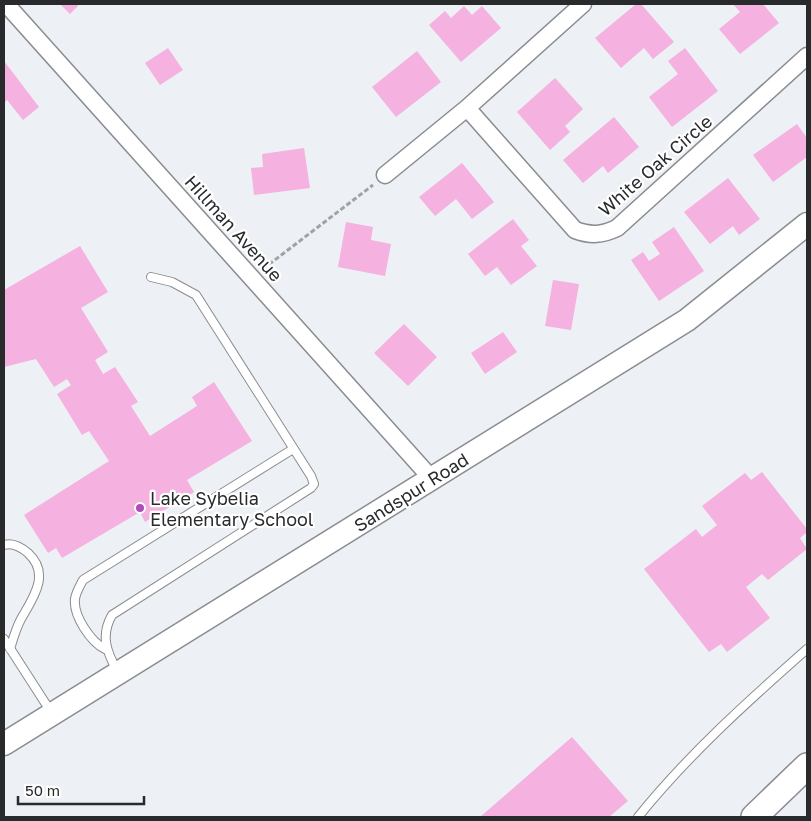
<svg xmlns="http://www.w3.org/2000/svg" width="811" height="821" font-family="'Golos Text',sans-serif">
<rect width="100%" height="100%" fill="#edf0f4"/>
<path fill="#f5b1df" d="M60,4H76L78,6L70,14Z
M636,4H641L674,42L653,59L644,48L621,68L595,38Z
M733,4H763L779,23L740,54L719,29L740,12Z
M464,6L472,15L482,6L501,28L461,62L429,25L445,11L451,18Z
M168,48L183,70L160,85L145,63Z
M685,48L718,91L672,127L649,97L678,74L668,61Z
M417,51L441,82L396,117L372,87Z
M4,61L39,107L23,120L7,100L4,103Z
M555,78L583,109L565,126L570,132L550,150L517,112Z
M614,117L639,147L608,173L603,166L583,183L563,160Z
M797,124L807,138V157L773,182L753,155Z
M304,148L310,188L254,195L251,168L263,167L262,154Z
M462,163L494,202L472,219L456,199L435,216L419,197Z
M728,178L760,219L739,235L733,226L710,244L684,212Z
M513,219L529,240L521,246L537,266L511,285L497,267L485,276L468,254Z
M346,222L373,227L371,240L391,244L385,276L338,267Z
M674,227L704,271L659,301L631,260L643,252L649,261L660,254L652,242Z
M80,246L108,292L81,308L108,352L95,360L103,374L115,367L138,402L131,406L150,436L197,406L192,397L214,382L252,441L187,480L194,492L145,522L140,512L62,558L56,548L48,553L24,515L109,461L89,431L82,435L57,394L71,385L67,379L54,387L36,359L4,367V290Z
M553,280L579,284L571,330L545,326Z
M404,324L437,357L408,386L374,353Z
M503,332L517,352L485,374L471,353Z
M762,472L807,529V532L800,538L807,549L768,580L762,574L746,587L770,618L727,652L721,644L709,652L644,569L696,529L702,537L717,525L702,506L745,473L751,480Z
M572,737L628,801L609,817H480Z"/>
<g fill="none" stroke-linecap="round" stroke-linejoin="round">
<defs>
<path id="lane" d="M4,545C13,542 21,547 28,553C51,574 33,598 21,619C16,628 13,639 10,649
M4,639L51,712
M105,649C91,642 73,616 75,599C76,592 80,586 83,580L293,449
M117,671C107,652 100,636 112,615L311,488L314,484L311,476L196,295L172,282L151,277
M638,817C688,755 747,702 807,649"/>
<path id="street" d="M6,4L432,479
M467,108L575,230C591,236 602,235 617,228L807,56
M385,175L467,108L583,4"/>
<path id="secondary" d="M4,744L687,320L807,224"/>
<path id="primary" d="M754,817L807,766"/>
</defs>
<use href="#lane" stroke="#898c90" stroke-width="10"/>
<use href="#street" stroke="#898c90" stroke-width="19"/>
<use href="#secondary" stroke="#898c90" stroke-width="25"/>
<use href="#primary" stroke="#898c90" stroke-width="28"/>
<path stroke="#a0a2a5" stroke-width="3" stroke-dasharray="5 2.5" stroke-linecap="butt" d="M263,269L373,185"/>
<use href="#lane" stroke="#fff" stroke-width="8"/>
<use href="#street" stroke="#fff" stroke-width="16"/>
<use href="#secondary" stroke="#fff" stroke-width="22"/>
<use href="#primary" stroke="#fff" stroke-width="25"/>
</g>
<circle fill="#ae4db5" stroke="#fff" stroke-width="2" cx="140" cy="508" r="5"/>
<g text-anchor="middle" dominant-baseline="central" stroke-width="4.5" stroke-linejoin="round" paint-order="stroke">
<g font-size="18" fill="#292a2c" stroke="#fff">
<text transform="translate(655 165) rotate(-41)">White Oak Circle</text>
<text transform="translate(234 228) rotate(48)">Hillman Avenue</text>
<text transform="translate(411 492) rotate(-32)">Sandspur Road</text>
</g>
<g font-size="18" fill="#292a2c" stroke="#fff" text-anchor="start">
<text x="150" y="498">Lake Sybelia<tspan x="150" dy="21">Elementary School</tspan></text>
</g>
</g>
<rect width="811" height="821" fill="none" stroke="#292a2c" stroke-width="10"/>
<path d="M18 796v8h126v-8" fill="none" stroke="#292a2c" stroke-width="2.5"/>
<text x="25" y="796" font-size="15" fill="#292a2c" stroke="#ffffff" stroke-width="4" paint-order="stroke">50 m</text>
</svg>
